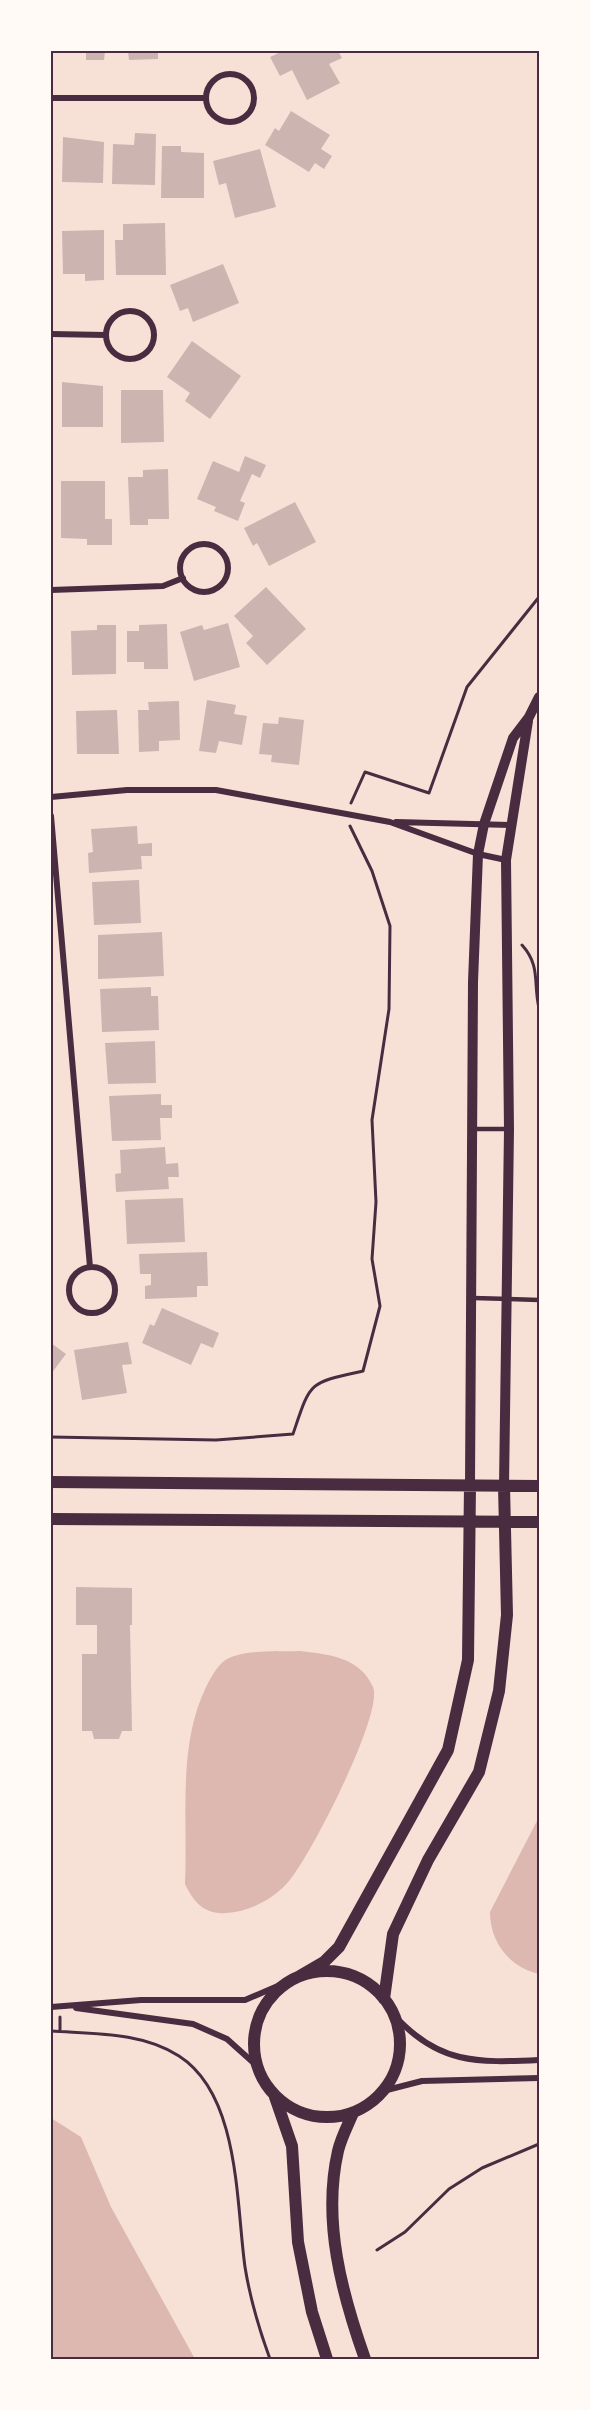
<svg xmlns="http://www.w3.org/2000/svg" width="590" height="2410" font-family="'Fira Sans',sans-serif">
<rect width="100%" height="100%" fill="#f7e1d7"/>
<path fill="#dcb8b0" d="M299,1651C328,1654 360,1657 373,1687C384,1713 310,1857 289,1881C274,1899 249,1912 226,1913C204,1915 193,1901 185,1884C188,1817 177,1745 207,1685C212,1676 218,1664 227,1659C247,1649 277,1652 299,1651Z
M539,1817V1974C509,1967 490,1942 490,1912Z
M51,2118L81,2137L111,2207L195,2359H51Z"/>
<path fill="#ccb4b1" d="M86,51H105L104,60H86Z
M128,51H158V59L129,60Z
M283,51H338L342,58L329,64L340,83L307,100L292,70L280,76L270,57Z
M291,111L330,135L321,149L332,156L324,169L315,163L309,172L265,145L275,128L279,131Z
M135,133L156,134L155,185L112,184L113,144L134,145Z
M63,137L104,142L103,183L62,182Z
M162,146H181V152L204,153V198H161Z
M260,149L276,207L235,218L226,183L219,185L213,161Z
M165,223L166,275H116L115,240H123V224Z
M104,230V280L85,281V274H63L62,231Z
M223,264L239,303L193,322L188,308L180,311L170,285Z
M192,341L241,376L210,419L185,401L190,393L167,377Z
M62,382L103,386V427H62Z
M121,390H163L164,442L121,443Z
M245,456L266,465L260,478L252,474L240,501L245,503L238,521L214,511L216,507L197,499L213,461L239,472Z
M168,469L169,519H148V525H130L128,477H143V470Z
M61,481H105V519H112V545H87V539L61,538Z
M295,502L316,542L269,566L257,543L253,546L244,528Z
M266,587L306,629L267,665L246,643L253,636L234,616Z
M228,623L240,667L194,681L180,632L202,625L204,630Z
M167,624L168,669H144V662H127V631H139V625Z
M97,625H116V674L72,675L71,631L97,630Z
M207,700L236,705L234,714L247,716L242,745L219,741L216,753L199,751Z
M179,701L180,740L159,741V751L139,752L138,710H149L148,702Z
M117,710L119,754H77L76,711Z
M279,717L304,720L299,765L271,762L272,755L259,754L263,723L278,724Z
M137,826L138,844L152,843V856H141L142,869L89,873L88,853L93,852L91,829Z
M139,880L141,923L94,925L92,882Z
M162,932L164,976L98,979V935Z
M151,987V996H158L159,1030L102,1032L100,989Z
M155,1041L156,1083L108,1084L105,1043Z
M161,1094V1105H172V1118H160L161,1140L112,1141L109,1096Z
M165,1147L166,1164L178,1163L179,1177H168L169,1189L116,1192L115,1174L121,1173L120,1150Z
M183,1198L185,1242L127,1244L125,1200Z
M207,1252L208,1286H197V1297L145,1299V1286L151,1285V1274H140L139,1254Z
M162,1308L219,1333L213,1348L201,1343L191,1365L142,1343L150,1324L154,1326Z
M128,1342L132,1364L122,1365L127,1393L82,1400L74,1350Z
M51,1343L66,1354L51,1374Z
M76,1587L132,1588V1625H130L132,1731H122L119,1739H94L92,1731H82V1654H97V1625H76Z"/>
<g fill="none" stroke-linecap="round" stroke-linejoin="round">
<path stroke="#4a2c40" stroke-width="3" d="M351,803L365,772L429,793L467,687L539,597
M522,945C541,966 533,983 539,1008
M51,1437L216,1440L293,1434C311,1381 308,1383 363,1371L380,1306L372,1259L376,1202L372,1120L389,1009L390,926L372,871L350,826
M51,2031C94,2034 142,2032 179,2056C240,2095 236,2203 245,2267C250,2298 259,2329 270,2359
M60,2031V2017
M377,2250L405,2232L449,2189L482,2168L539,2144"/>
<path stroke="#4a2c40" stroke-width="4.5" d="M473,1129H509
M473,1298L539,1300"/>
<path stroke="#4a2c40" stroke-width="6" d="M206 98a24 24 0 1 1 48 0a24 24 0 1 1-48 0Z
M51,98H206
M106 335a24 24 0 1 1 48 0a24 24 0 1 1-48 0Z
M51,334L106,335
M180 568a24 24 0 1 1 48 0a24 24 0 1 1-48 0Z
M51,590L163,586L183,578
M51,797L127,790H216L390,822L478,854L506,860
M51,816L90,1267
M396,822L510,825
M69 1290a23 23 0 1 1 46 0a23 23 0 1 1-46 0Z
M51,2007L141,2000H245L287,1982
M76,2008L193,2024L227,2039L256,2065
M394,2015C438,2064 477,2063 539,2060
M383,2091L422,2081L539,2078"/>
<path stroke="#4a2c40" stroke-width="10" d="M470,1485L473,982L478,854L484,824L513,738L529,717L539,697
M504,1486L509,1129L506,860L528,721"/>
<path stroke="#4a2c40" stroke-width="12" d="M51,1482L539,1486
M51,1519L539,1522
M254 2044a73 73 0 1 1 146 0a73 73 0 1 1-146 0Z
M300,1976L324,1962L339,1947L448,1750L468,1660L470,1485
M384,1999L393,1934L428,1860L479,1772L499,1691L507,1615L504,1486
M275,2097L292,2146L298,2242L312,2312L327,2359
M353,2113C348,2125 341,2138 338,2151C322,2221 342,2294 365,2359"/>
</g>
<rect width="590" height="2410" fill="none" stroke="#fffaf5" stroke-width="105"/>
<rect x="52" y="52" width="486" height="2306" fill="none" stroke="#4a2c40" stroke-width="2"/>
</svg>
